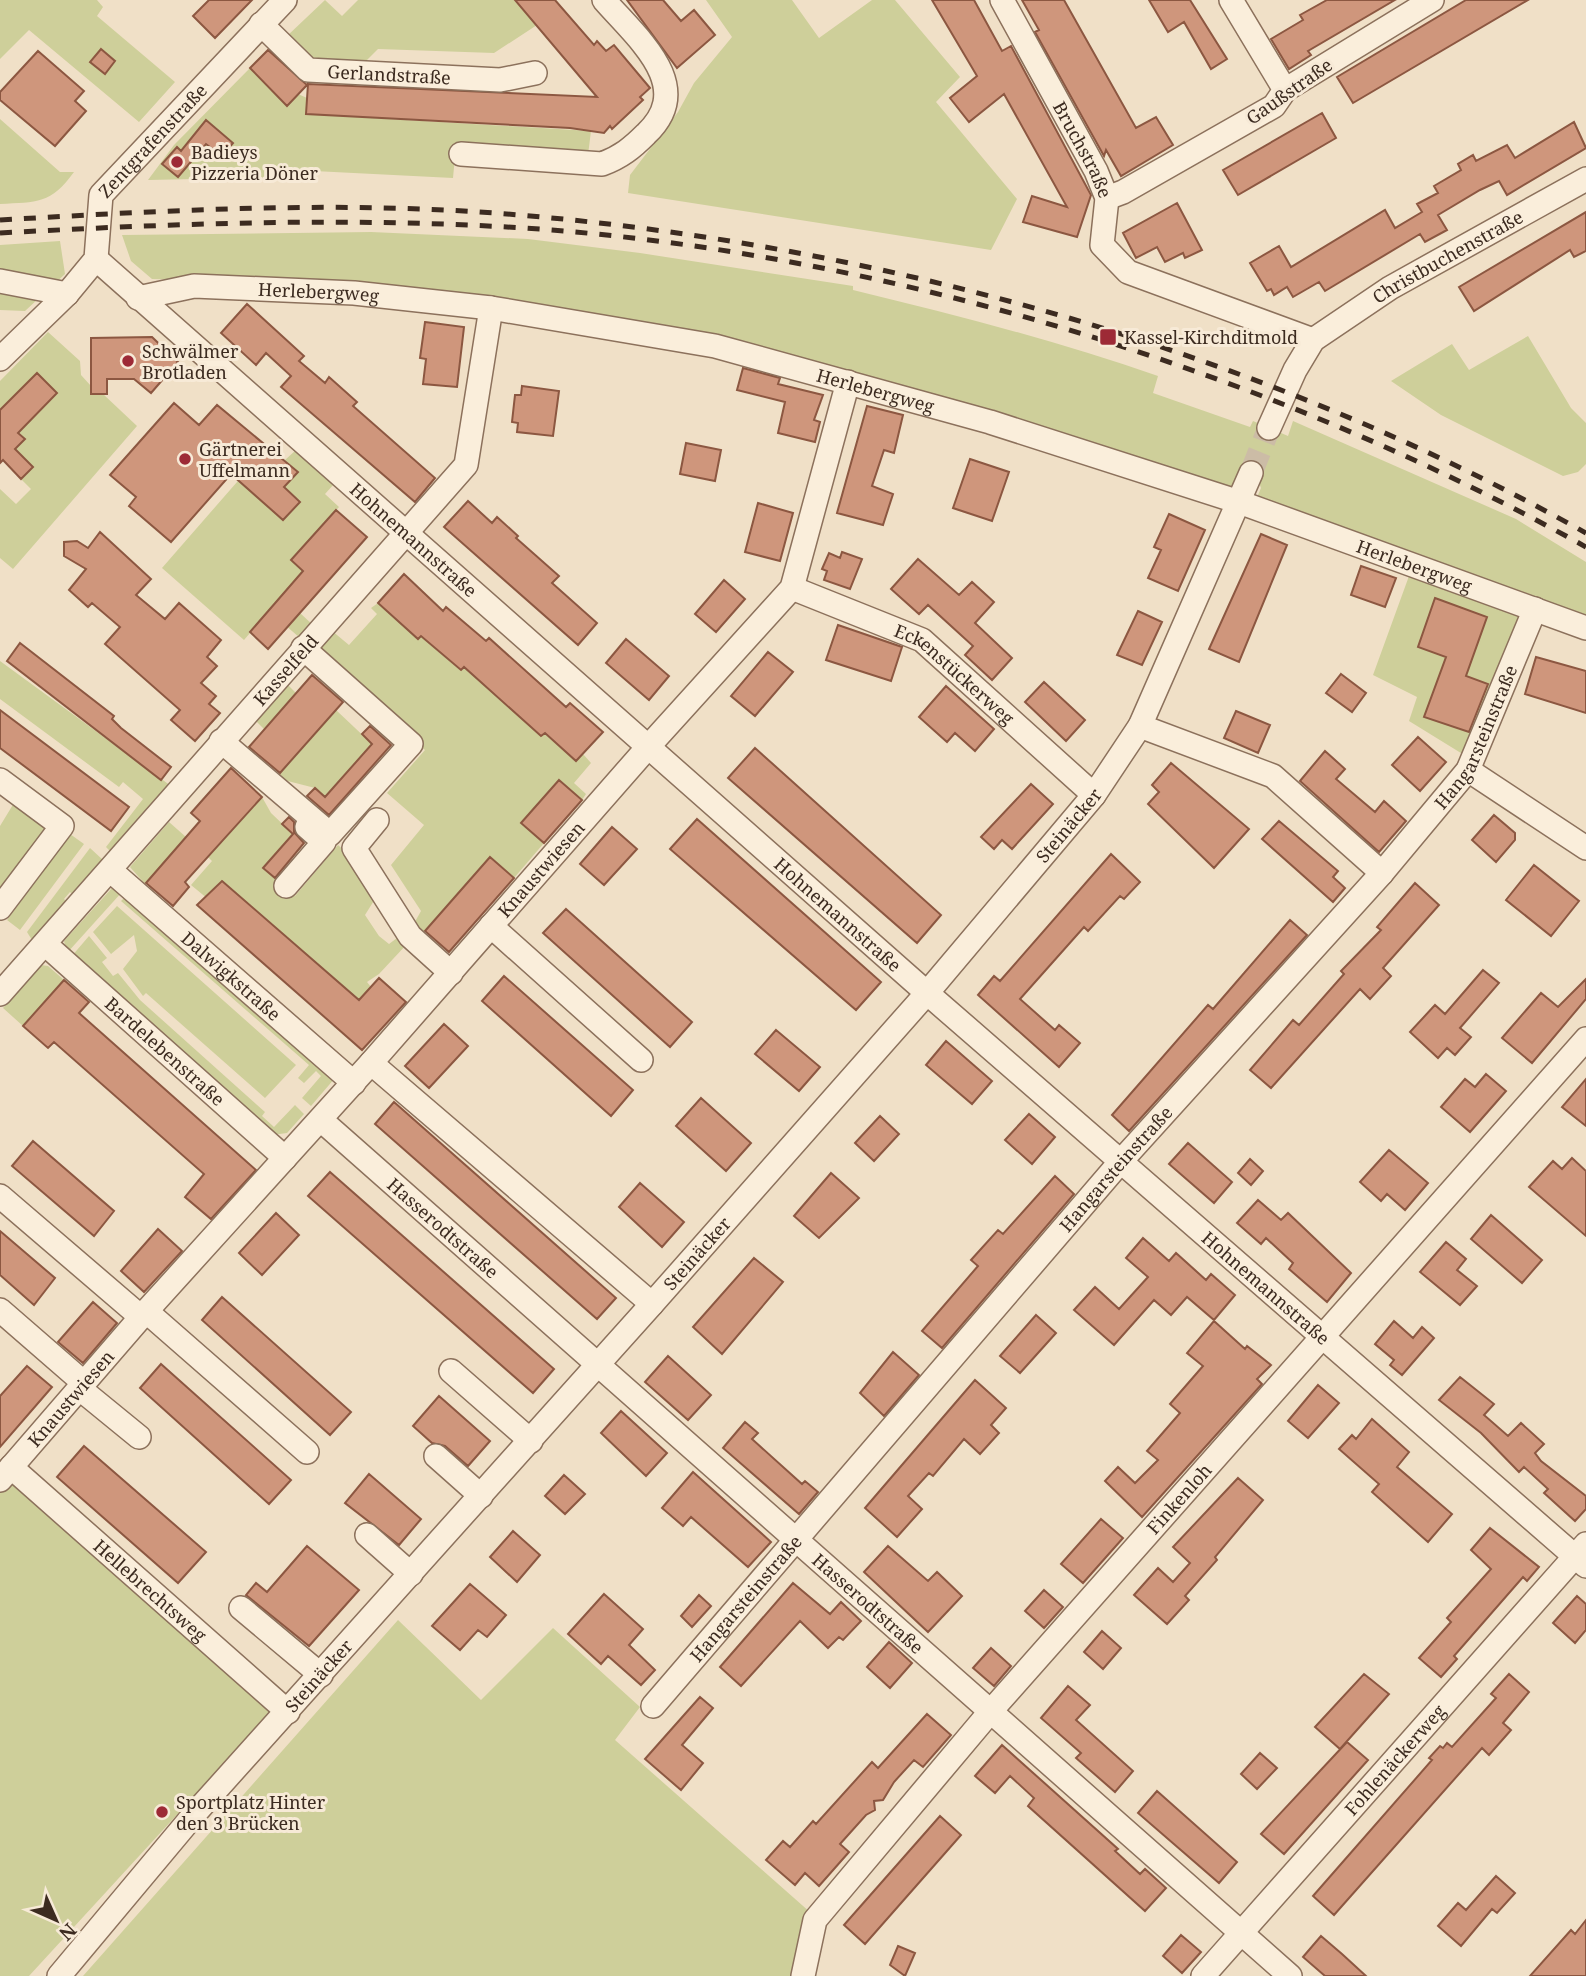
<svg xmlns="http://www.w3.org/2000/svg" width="1586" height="1976" font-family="'Noto Serif',serif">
<rect width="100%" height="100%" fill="#f0e0c7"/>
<path fill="#cecf9a" d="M0,0H97L103,7L97,16L175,82L139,122L29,30L0,59Z
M325,0L342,16L358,0H515L537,25L494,53L378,49L359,68L316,67L286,37Z
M706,0H792L819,38L872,0H895L960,77L936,102L1017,199L991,250L628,193L630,175L678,112L694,83L732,37Z
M250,68L287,106L298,94L307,98V114L591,131L588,155L456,146L453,178L294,170L288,177L148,180L174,145Z
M0,119L60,172H74C51,204 37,202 0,204Z
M371,232L528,239L640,253L853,286V290C956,315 1058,341 1158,376L1153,393L1250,427L1253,421L1288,436L1293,421L1516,519L1586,562V618L1255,502L1261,488L1257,477L1236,481L1230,492L705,332L481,297L323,283L152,279L131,261L122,235Z
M60,241L65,274L25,311L0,310V245Z
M48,332L80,361L81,375L91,386V394H103L137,426L13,569L0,558V489L16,504L31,489L21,479L15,449L24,439L0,415V381Z
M1528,336L1571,408L1586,423V464L1578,472L1563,476L1441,415L1391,381L1452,344L1469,370Z
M296,450L334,484L325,494L339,507L291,560L303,571L287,589V601L313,625L300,638L269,611L244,640L162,568L257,459L251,492L283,520L300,502L284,487L298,472L285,460Z
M1409,576L1528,614L1469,758L1409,721L1417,697L1373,675Z
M378,603L418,639L421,636L460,670L464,667L541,736L545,733L576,761L583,754L591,763L574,783L586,794L582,800L559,780L544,843L514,878L490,857L421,935L412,927L421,911L391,865L424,825L387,793L425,750L314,651L331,630L349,645L377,614L371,608Z
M0,661L171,786L112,853L106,847L143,799L123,782L119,787L0,699Z
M286,683L296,693L264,729L253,718Z
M336,710L372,744L325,797L315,788L276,778Z
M262,797L271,813L293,834L264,869L295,896L338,845L352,858L375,899L365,915L379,936L389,944L401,935L407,944L379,974L367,982L371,987L350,1010L343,986L223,882L208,899L191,885L212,861L205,854Z
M14,803L48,830L0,895V826Z
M169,822L186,837L145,884L130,867Z
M70,834L84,844L20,930L7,920Z
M90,848L103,860L72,894L70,892L64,899L66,901L32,940L27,932Z
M112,888L122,892L67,953L64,941Z
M127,895L335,1078L311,1106L302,1098L321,1076L316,1071L304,1083L298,1078L309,1065L121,901Z
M117,906L296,1065L265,1098L146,993L143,996L123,969L137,951L134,935L111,954L93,932Z
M89,936L107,958L102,962L113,976L118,973L140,1000L265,1112L262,1116L274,1127L295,1105L304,1114L287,1133L272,1135L71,957Z
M41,965L48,966L64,980L23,1026L3,1008Z
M12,1475L273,1710L29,1976H0V1488Z
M398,1620L481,1700L553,1628L640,1707L615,1740L811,1913L799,1976H83Z"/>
<path fill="#cf967c" stroke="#8c5741" stroke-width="2" d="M209,0H252L215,38L193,16Z
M515,0H555L594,45L597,41L606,51L614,45L650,88L640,97L643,100L612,129L610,126L604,133L570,128L306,114L308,84L597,97Z
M627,0H663L681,21L694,10L715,35L677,68Z
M932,0H974L1002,51L1011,46L1091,195L1077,237L1023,222L1032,196L1067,207L1004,94L969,122L950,98L977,76Z
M1022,0H1064L1136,128L1156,117L1173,145L1121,176L1106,150L1104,156L1035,32L1039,30Z
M1149,0H1190L1227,59L1211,69L1184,22L1168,32Z
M1395,0L1308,51L1311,55L1289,69L1271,39L1303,20L1300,15L1327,0Z
M1466,0H1528L1353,103L1337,77Z
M101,49L115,61L105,74L90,62Z
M268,50L307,85L287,106L250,68Z
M38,51L84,91L75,101L86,111L55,146L0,100V92Z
M1322,113L1336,138L1238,195L1223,170Z
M206,120L233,143L222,156L206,144L178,177L162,164L177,147L181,151Z
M1574,122L1586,148L1507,195L1499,181L1480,190L1438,215L1447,230L1425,242L1420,234L1325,291L1319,282L1293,297L1287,287L1274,295L1271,289L1267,291L1250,263L1279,246L1291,267L1385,210L1395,228L1422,212L1417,204L1438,193L1434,186L1461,170L1458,164L1473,155L1476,161L1507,145L1515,158Z
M1177,203L1202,250L1185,258L1183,253L1165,262L1157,247L1136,258L1123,233Z
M1586,212V251L1574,257L1570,250L1474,311L1459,287Z
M247,304L304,356L299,361L325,383L329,377L357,402L353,406L435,478L415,502L281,387L291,376L266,353L256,365L221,333Z
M425,322L464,327L457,387L423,384L426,359L420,358Z
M152,337L178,362L151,393L134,379H107V394H91V338Z
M743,368L780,378L778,384L823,395L814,420L820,422L815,442L778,433L785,402L737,390Z
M37,373L57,393L18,433L25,439L15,449L33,467L21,479L3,460L0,463V410Z
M522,386L559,391L553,436L517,432L518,423L512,422L515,395H521Z
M174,403L199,425L217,405L298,472L284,487L300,502L283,520L231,474L171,542L129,506L136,497L110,475Z
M867,406L903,415L894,453L884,450L872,486L893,494L883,525L837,513Z
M686,443L721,450L715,481L680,474Z
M970,459L1009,472L992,521L953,508Z
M468,501L492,523L497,517L518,536L516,538L559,576L552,583L597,623L578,645L444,527Z
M758,503L793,513L780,561L745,552Z
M336,510L367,537L268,649L250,632L303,571L291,560Z
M1169,514L1205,530L1178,591L1148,578L1161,550L1154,547Z
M100,532L151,579L136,595L165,619L179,603L221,640L207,657L217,666L201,683L216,696L209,704L220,713L195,741L171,720L180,710L105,644L120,627L92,603L88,607L69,590L86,569L64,556V542L77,541L88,548Z
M1261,534L1287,545L1239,662L1209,649Z
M842,552L862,559L850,589L824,580L827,571L822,569L829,553L840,558Z
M918,559L959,595L972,582L994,602L975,623L1012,658L992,680L965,655L973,646L928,605L919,614L891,589Z
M1361,566L1396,578L1385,607L1351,595Z
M404,574L443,611L446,607L486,641L489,638L566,707L570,703L603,732L576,761L545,733L541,736L464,667L461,670L421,636L418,639L378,603Z
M724,580L745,599L716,632L695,614Z
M1435,598L1487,617L1466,676L1488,684L1469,732L1424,717L1446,657L1418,647Z
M1138,611L1162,622L1142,665L1117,655Z
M838,625L902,647L891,681L826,660Z
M626,639L669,676L649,700L606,663Z
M20,643L114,716L112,719L121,728L171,767L161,780L7,661Z
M768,652L793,672L755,716L731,696Z
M1536,657L1586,671V713L1525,694Z
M1341,674L1366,693L1352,712L1326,693Z
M312,675L343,702L280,773L249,747Z
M1044,682L1085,720L1066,741L1025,702Z
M946,686L994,729L975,751L955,733L947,742L919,717Z
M0,710L129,807L111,831L0,748Z
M1236,711L1270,725L1258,753L1224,738Z
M370,726L391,745L329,815L307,796L315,788L325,797L372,744L362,734Z
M1418,737L1446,762L1420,791L1392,765Z
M755,748L941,915L917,943L728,778Z
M1325,751L1345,769L1336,779L1375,812L1384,801L1406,821L1379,852L1300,781Z
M1171,763L1249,829L1214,868L1148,804L1159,792L1152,785Z
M231,768L262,797L185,882L189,887L173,906L146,883L200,821L191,813Z
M559,780L582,800L544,843L521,823Z
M1031,784L1053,804L1012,849L1002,840L994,849L981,837Z
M1494,815L1515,833V840L1496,862L1472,840Z
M289,817L294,822V832L304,843L275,878L263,868L293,834L282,824Z
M697,819L881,982L856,1010L670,849Z
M1279,821L1338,871L1333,877L1345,888L1333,902L1262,839Z
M612,827L637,849L604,885L580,864Z
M1111,854L1140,882L1124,899L1120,896L1088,931L1084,927L1020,999L1055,1030L1059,1025L1080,1043L1059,1067L978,995L994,976L1000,981Z
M490,857L514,878L449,952L425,931Z
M1534,865L1579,901L1551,936L1506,900Z
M222,881L359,1000L379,978L406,1002L362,1050L197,905Z
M1415,883L1439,905L1383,968L1391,976L1370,999L1360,989L1271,1088L1250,1070L1293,1020L1299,1025L1344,974L1341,971L1381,930L1377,927Z
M566,909L692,1022L670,1047L543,933Z
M1290,920L1307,935L1129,1131L1112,1115L1208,1005L1213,1009Z
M1483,970L1499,983L1460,1028L1471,1037L1455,1055L1447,1048L1438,1058L1410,1032L1435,1005L1445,1014Z
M504,976L633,1090L611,1116L482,1001Z
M1586,979V999L1532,1063L1502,1038L1541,993L1558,1007Z
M64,980L89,1002L79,1013L256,1170L211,1219L185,1197L204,1174L54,1042L48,1048L23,1026Z
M444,1024L468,1046L429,1088L405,1066Z
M776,1030L820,1067L799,1091L755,1054Z
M946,1041L992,1081L972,1104L926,1065Z
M1486,1074L1506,1091L1470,1132L1441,1107L1465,1079L1475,1087Z
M1586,1079V1126L1562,1107Z
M701,1098L751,1143L726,1171L676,1126Z
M394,1102L616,1298L597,1319L375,1124Z
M1029,1114L1055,1137L1032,1164L1005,1140Z
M880,1116L899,1134L874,1161L855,1143Z
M33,1141L114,1211L94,1236L12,1166Z
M1188,1143L1232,1182L1214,1203L1169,1164Z
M1389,1150L1428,1183L1405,1210L1387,1194L1381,1201L1360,1182Z
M1572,1158L1586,1171V1236L1529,1187L1553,1161L1562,1169Z
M1250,1159L1263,1171L1251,1185L1238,1173Z
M330,1172L554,1369L533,1393L308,1196Z
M831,1173L859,1198L819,1238L794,1216Z
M1055,1176L1074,1194L942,1348L922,1331L978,1266L971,1260L998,1230L1003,1234Z
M640,1183L684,1222L662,1247L619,1207Z
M1258,1200L1281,1220L1288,1213L1351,1273L1327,1302L1289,1269L1293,1263L1266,1238L1261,1244L1237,1223Z
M276,1213L299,1235L262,1275L239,1253Z
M1491,1215L1542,1260L1522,1283L1471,1239Z
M158,1229L182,1251L144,1292L121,1271Z
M0,1231L55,1278L34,1305L0,1275Z
M1143,1238L1169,1261L1176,1253L1206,1280L1211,1274L1235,1295L1214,1320L1187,1297L1171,1315L1154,1300L1114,1345L1074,1310L1095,1287L1119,1309L1148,1277L1126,1258Z
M1446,1242L1466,1259L1457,1270L1477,1286L1460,1305L1420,1272Z
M754,1258L783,1282L722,1354L693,1327Z
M222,1297L351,1412L330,1435L202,1320Z
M93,1302L117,1323L83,1363L58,1342Z
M1036,1315L1056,1333L1020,1373L1000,1356Z
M1214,1321L1245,1349L1247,1346L1271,1365L1257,1379L1262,1384L1142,1517L1105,1481L1118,1467L1135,1483L1158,1460L1147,1451L1180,1413L1170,1404L1203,1366L1187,1353Z
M1394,1321L1413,1338L1422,1327L1434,1338L1402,1375L1390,1365L1394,1360L1375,1344Z
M893,1352L919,1375L884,1416L860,1393Z
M668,1356L711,1395L688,1420L645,1382Z
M161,1364L291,1480L269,1504L140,1388Z
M27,1366L52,1387L0,1447V1396Z
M1460,1377L1494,1404L1484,1415L1508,1436L1521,1423L1544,1444L1535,1453L1541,1461L1586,1496V1509L1575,1521L1544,1493L1548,1489L1524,1467L1519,1472L1481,1433L1439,1400Z
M975,1380L1006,1408L991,1425L999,1433L980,1454L964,1439L933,1476L929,1473L908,1496L922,1509L897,1537L865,1508Z
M1318,1385L1339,1403L1308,1438L1288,1421Z
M439,1396L490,1441L468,1466L445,1446L432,1443L413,1426Z
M621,1411L667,1453L646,1476L601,1433Z
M1372,1419L1409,1452L1397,1467L1452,1514L1428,1542L1372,1492L1379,1484L1339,1449L1352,1435L1356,1439Z
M745,1422L758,1433L752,1439L802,1484L805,1481L818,1492L799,1514L723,1448Z
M84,1446L206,1552L178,1583L57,1477Z
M693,1472L771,1542L748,1567L691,1517L683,1526L662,1508Z
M369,1474L421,1519L399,1545L345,1503Z
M564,1475L585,1494L565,1514L545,1496Z
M1238,1478L1263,1500L1215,1557L1217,1560L1185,1596L1189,1600L1167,1624L1134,1595L1158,1568L1173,1582L1190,1563L1173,1547Z
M1101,1519L1123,1538L1083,1583L1061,1564Z
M1490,1528L1539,1567L1527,1581L1523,1577L1454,1656L1457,1659L1441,1677L1419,1658L1451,1622L1447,1618L1491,1569L1471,1550Z
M513,1531L540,1555L517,1582L490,1557Z
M307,1546L359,1590L309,1646L246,1595L256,1583L267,1592Z
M888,1546L928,1581L937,1572L962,1596L928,1632L864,1572Z
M793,1583L830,1614L841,1602L861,1621L843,1640L839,1637L828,1648L800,1621L741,1686L720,1667Z
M470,1584L506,1615L487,1637L478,1630L460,1650L432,1626Z
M1044,1590L1063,1607L1044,1628L1025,1611Z
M604,1594L643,1629L629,1645L655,1670L641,1685L608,1656L601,1664L568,1634Z
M699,1595L711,1606L692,1627L681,1616Z
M1577,1596L1586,1604V1630L1575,1643L1553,1623Z
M1102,1631L1121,1648L1103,1669L1084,1652Z
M889,1642L912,1663L890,1688L867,1667Z
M991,1648L1011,1666L994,1686L973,1668Z
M1364,1674L1389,1694L1340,1749L1315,1727Z
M1509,1674L1529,1692L1503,1723L1511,1730L1489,1755L1482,1748L1334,1915L1313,1896L1432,1760L1429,1758L1440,1746L1443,1748L1447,1743L1452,1747L1496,1698L1491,1694Z
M1068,1686L1090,1705L1076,1720L1133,1771L1115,1792L1076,1758L1081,1753L1041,1718Z
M700,1697L713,1708L682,1745L703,1763L681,1790L645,1759Z
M927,1714L951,1735L923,1767L914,1760L894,1782L883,1800L874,1801L875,1810L866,1815L840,1844L849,1852L819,1886L805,1873L795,1885L766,1860L783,1841L790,1847L813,1821L816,1824L872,1762L878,1768Z
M1347,1742L1368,1760L1284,1854L1261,1834Z
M1002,1745L1118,1849L1115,1851L1140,1874L1145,1869L1166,1888L1145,1911L1028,1806L1034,1798L1010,1776L995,1793L975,1776Z
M1260,1753L1277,1768L1257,1789L1241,1774Z
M1157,1791L1237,1862L1219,1883L1138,1813Z
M940,1816L961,1835L865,1944L844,1925Z
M1496,1876L1515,1893L1497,1913L1492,1909L1461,1946L1438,1926L1458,1903L1466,1910Z
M1586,1920V1976H1530L1571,1930L1575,1934Z
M1181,1935L1201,1952L1182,1973L1163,1956Z
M1321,1936L1342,1954L1366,1976H1325L1303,1957Z
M898,1946L915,1953L905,1976L890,1965Z"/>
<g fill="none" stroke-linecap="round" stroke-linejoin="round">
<path stroke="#ccbca6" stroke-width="23" stroke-dasharray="23 11" stroke-linecap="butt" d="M1251,473L1269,428"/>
<defs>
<g id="minor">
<path id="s1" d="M1002,0L1096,171L1107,198L1102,245L1128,272L1313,340"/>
<path d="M1231,0L1285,90"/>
<path id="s2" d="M261,24L308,70L500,80L535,73"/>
<path d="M461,154L602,164C621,157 632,148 646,134C697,86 637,38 604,0"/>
<path d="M1107,198L1123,192L1274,106L1285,90L1432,0"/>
<path id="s3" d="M96,259L927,993L1586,1566"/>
<path d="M0,281L67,294"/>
<path id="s4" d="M138,298L194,286L354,293L491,308L715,346L990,422L1239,502L1586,628"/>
<path id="s5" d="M0,359L67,294L96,259L101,195L285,0"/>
<path id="s6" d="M1269,428L1295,370L1313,340L1390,288L1586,179"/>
<path id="s7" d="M792,588L922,640L1094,795"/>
<path d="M1140,726L1273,776L1382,873"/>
<path d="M221,741L330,834L411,744L303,648"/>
<path d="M1468,770L1586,848"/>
<path d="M0,780L62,826L0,908"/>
<path d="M377,820L354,848L410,936L451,973"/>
<path id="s8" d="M110,870L354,1083"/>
<path d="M286,886L324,842L307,827"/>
<path d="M491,926L641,1060"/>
<path id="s9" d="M45,944L285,1158"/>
<path id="s10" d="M0,994L466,465L491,308"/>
<path d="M371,1063L652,1304"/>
<path id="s11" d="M321,1120L1290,1976"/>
<path d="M0,1196L141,1317"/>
<path d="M0,1310L84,1383"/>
<path d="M146,1311L307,1452"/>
<path d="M451,1371L531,1441"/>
<path d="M79,1388L139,1437"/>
<path d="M436,1456L481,1496"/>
<path id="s12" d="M11,1467L288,1712"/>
<path id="s13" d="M0,1480L141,1317L371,1063L648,747L792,588L848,382"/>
<path d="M367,1535L411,1574"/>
<path d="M241,1608L321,1675"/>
<path id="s14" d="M653,1706L1122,1160L1382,873L1468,770L1535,609"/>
<path id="s15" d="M59,1976L197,1811L652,1304L927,993L1094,795L1140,726L1251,473"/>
<path id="s16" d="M803,1976L815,1920L990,1712L1586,1039"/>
<path id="s17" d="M1203,1976L1586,1544"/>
</g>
</defs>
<use href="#minor" stroke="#8c715c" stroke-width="26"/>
<use href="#minor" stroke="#faeedb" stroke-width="23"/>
<path stroke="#3c2b20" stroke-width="5" stroke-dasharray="12 12" stroke-linecap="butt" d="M0,220C172,210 347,200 519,215C886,246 1264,353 1586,533
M0,233C184,223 368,216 552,230C903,258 1279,376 1586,547"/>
</g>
<g fill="#9d2a36" stroke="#f7ead7" stroke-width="2.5">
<circle cx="177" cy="162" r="7"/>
<rect x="1099" y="328" width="18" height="18" rx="3.5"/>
<circle cx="128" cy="361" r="7"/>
<circle cx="185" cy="459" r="7"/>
<circle cx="162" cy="1812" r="7"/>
</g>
<g text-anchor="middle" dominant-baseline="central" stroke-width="6" stroke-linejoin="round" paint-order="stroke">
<g font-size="18" fill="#3c2b20" stroke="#f7ead7">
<text stroke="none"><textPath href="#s2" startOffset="147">Gerlandstraße</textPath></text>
<text transform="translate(1289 91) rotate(-35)">Gaußstraße</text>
<text stroke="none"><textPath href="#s5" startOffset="278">Zentgrafenstraße</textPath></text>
<text stroke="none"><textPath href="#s1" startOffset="170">Bruchstraße</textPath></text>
<text stroke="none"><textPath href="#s6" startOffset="257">Christbuchenstraße</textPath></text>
<text stroke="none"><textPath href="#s4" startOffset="182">Herlebergweg</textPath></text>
<text stroke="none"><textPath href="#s4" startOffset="749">Herlebergweg</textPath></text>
<text stroke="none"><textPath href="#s3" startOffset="424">Hohnemannstraße</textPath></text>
<text stroke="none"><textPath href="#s4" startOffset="1316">Herlebergweg</textPath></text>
<text stroke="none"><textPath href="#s10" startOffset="432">Kasselfeld</textPath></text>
<text stroke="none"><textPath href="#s7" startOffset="186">Eckenstückerweg</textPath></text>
<text stroke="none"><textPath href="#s14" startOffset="1274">Hangarsteinstraße</textPath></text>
<text stroke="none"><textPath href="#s15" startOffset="1531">Steinäcker</textPath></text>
<text stroke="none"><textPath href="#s13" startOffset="816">Knaustwiesen</textPath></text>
<text stroke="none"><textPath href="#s3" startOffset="990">Hohnemannstraße</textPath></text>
<text stroke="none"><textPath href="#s8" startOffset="161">Dalwigkstraße</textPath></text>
<text stroke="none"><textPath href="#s9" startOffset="161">Bardelebenstraße</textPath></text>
<text stroke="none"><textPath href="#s14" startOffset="709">Hangarsteinstraße</textPath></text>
<text stroke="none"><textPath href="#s11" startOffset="163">Hasserodtstraße</textPath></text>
<text stroke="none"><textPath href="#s15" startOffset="964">Steinäcker</textPath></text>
<text stroke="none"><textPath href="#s3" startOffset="1558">Hohnemannstraße</textPath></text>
<text stroke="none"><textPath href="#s13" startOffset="108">Knaustwiesen</textPath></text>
<text stroke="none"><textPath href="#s16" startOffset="614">Finkenloh</textPath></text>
<text stroke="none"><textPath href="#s12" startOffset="186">Hellebrechtsweg</textPath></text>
<text stroke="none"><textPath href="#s14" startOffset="142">Hangarsteinstraße</textPath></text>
<text stroke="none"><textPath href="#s11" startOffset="730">Hasserodtstraße</textPath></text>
<text stroke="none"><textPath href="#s15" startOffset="397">Steinäcker</textPath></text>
<text stroke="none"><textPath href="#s17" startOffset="289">Fohlenäckerweg</textPath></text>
</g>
<g font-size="18" fill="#3c2b20" stroke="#f7ead7" text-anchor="start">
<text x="191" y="152">Badieys<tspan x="191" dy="21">Pizzeria Döner</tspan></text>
<text x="1124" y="337">Kassel-Kirchditmold</text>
<text x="142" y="351">Schwälmer<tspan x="142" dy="21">Brotladen</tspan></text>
<text x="199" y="449">Gärtnerei<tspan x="199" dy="21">Uffelmann</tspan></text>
<text x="176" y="1802">Sportplatz Hinter<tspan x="176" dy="21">den 3 Brücken</tspan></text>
</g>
</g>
<g transform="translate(56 1920) rotate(135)" stroke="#f7ead7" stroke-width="5" paint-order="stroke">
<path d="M0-5L12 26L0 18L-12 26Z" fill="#3c2b20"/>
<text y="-10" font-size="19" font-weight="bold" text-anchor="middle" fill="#3c2b20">N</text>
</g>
</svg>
